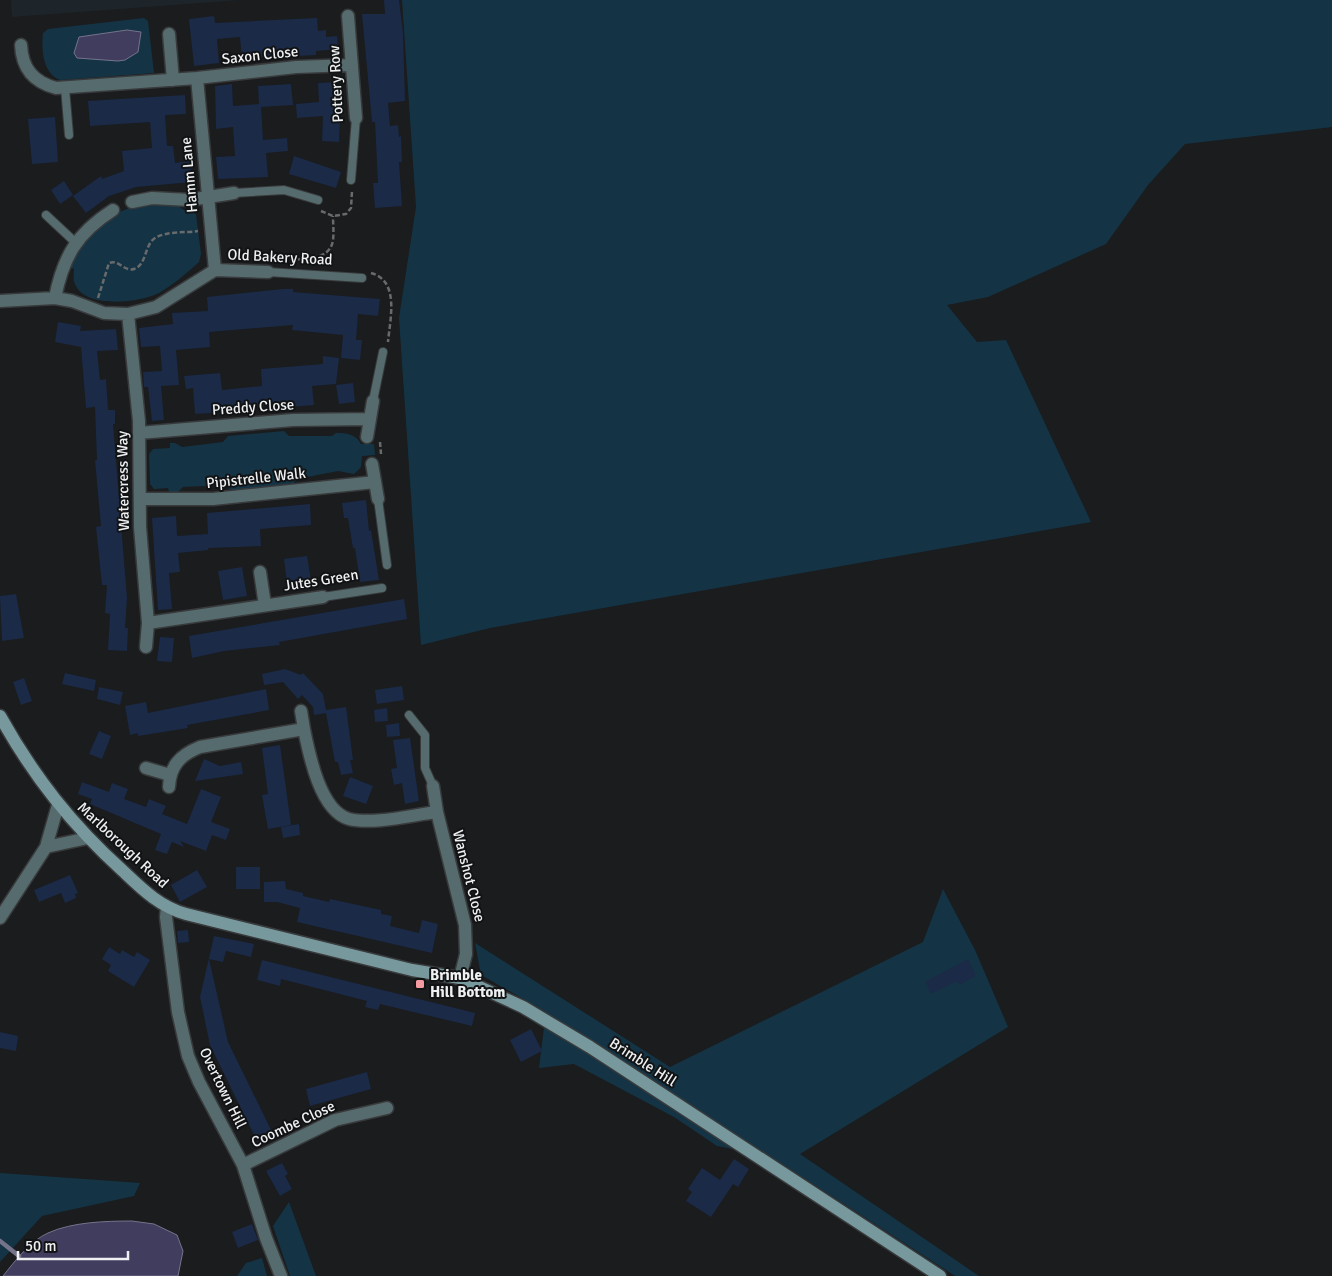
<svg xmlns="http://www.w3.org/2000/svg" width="1332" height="1276" font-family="Signika,sans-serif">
<rect width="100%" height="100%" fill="#1a1c1e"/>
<path fill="#1d252a" d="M11,0H240L12,17Z"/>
<path fill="#143445" d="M402,0H1332V127L1185,144L1148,185L1106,244L988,297L947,305L977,342L1006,340L1091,522L490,628L421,645L399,318L416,207Z
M144,18L148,21L154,73L61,80C43,75 41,49 43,33L48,29Z
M165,203L177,204L182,209L196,214L201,254L199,262C187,273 173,285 159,293C139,303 81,310 74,281C73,277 74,273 74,269L70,267C80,245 104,215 130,208C140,205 153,206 165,203Z
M284,431L289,436H332L336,433C346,433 356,434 361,444H374L375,455L362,456L361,467L354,474L338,471L297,479L291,486L232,491L225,485L183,487L177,493L169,492L168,488L154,489L150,484L149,454L153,449L170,448V443H175L182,447L223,442L228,436Z
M943,889L975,950L1008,1027L800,1154L979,1276H955L770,1156L717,1146L674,1117L574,1064L539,1068L546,1012L481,975L475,943L670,1067L923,942Z
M0,1173L140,1183L134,1196L42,1216L0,1262Z
M289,1202L316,1276H290L273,1226Z
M262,1258L267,1276H237L246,1263Z"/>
<path fill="#413d5e" stroke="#75738a" d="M127,30L141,32L138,52L125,60L118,61L77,58L74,53L79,37Z
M132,1221L154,1224L177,1235L183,1251L178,1276H3C15,1261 30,1241 48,1233C72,1222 106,1221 132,1221Z"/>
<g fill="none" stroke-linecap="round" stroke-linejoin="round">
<path stroke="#75738a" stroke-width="4.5" d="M0,1241L19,1256"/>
</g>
<path fill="#1b2a47" d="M384,0H399L403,33L405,101L388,103L390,126L398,125L399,137L401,136L402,162H399L402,206L375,208L373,183H378L375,122H372L362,14H385Z
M214,16L215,23L317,18L318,31L326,30V37L337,36L338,49L316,51V55L297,56V53L242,60L240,37L217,39L219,63L194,66L189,19Z
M336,82L340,120L339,142L322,141L323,116L297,118L296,104L319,102L318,83Z
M232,84L233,106L259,104L258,86L291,84L293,105L261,107L263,140L287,138L288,151L266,153L268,177L218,179L216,157L235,156L233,127L216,129L215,86Z
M185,95L186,114L165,115L167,146H173L175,163L190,161L192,182L136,187L109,196L86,213L73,196L101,176L102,179L124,171L122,151L152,148L150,122L90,126L88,101Z
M55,117L58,162L32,164L28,119Z
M294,156L341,172L336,188L289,174Z
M64,181L73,195L60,204L51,190Z
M283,289H293V292L380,299L378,316L358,314L356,340H362L360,360L341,358L343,335L292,330L293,325L209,332L210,347L176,350L179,385L161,386L164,420L152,421L148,387H144L143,372L162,371L160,346L141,347L139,328L173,324L172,313L208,311L207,297Z
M58,322L81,326L80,331L116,329L118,350L97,351L100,380L106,379L108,410H115V424H113L127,598L125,628H128L127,651L108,650L110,614L105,613L107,585H102L96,527L101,526L95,460H97L95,407L86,408L81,347L55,342Z
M323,356L339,358L336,384L312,386L314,405L279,408L278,404L254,407V410L195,414L193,388L186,389L184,376L220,373L222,390L262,386L261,369L323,364Z
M353,383L355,402L339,404L336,385Z
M366,500L369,531L371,530L379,580L360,582L355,548H353L348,518H344L342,503Z
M310,504L311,525L260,529L261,546L208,548V550L178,553L180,572L169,573L172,609L158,610L152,518L176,516L177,536L208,534L207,513Z
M307,556L312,587L288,591L284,559Z
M242,567L247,596L223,600L218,571Z
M16,594L24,638L2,641L0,596Z
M404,599L407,619L279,642L280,645L224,651L192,658L189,636Z
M160,637L174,638L172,662L157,661Z
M285,669L301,675L303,673L323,694L326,710L346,707L353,760H350L353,773L341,775L338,762H335L326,713L314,715L313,707L302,695L298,699L283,682L264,685L262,674Z
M65,673L96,680L94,691L62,684Z
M24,678L32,701L21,705L13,682Z
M402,686L404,700L377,704L375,690Z
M99,687L123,692L120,705L97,699Z
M266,689L269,710L187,725L188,728L138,736V733L130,735L125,706L146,702L148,713Z
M387,708L388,721L375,722L374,710Z
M399,723L400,736L387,737L386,725Z
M99,731L111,736L102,759L89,754Z
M410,738L419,801L405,804L402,783L394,785L391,769L397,768L393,740Z
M280,745L291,825L268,829L262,795L268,794L262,748Z
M204,759L220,766L241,762L243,774L195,781Z
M350,777L373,786L366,804L343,796Z
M82,782L109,792L112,783L128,789L124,799L146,807L149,799L166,806L162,814L187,824L201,789L221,797L211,822L230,829L226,840L212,835L206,851L180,841L184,847L172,842L167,854L155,850L161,834L90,804L92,799L78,794Z
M299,824L300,835L283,838L281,827Z
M236,867H260V889H236Z
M197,870L207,887L180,902L171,885Z
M70,875L78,893L75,894L76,898L65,903L61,893L39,902L34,890Z
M285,881L286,889L303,893V896L329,902L330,899L381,910V914L392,916L390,926L419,933L422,920L438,924L432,953L297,922L300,908L277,902H264V882Z
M188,930L189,942L178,943L177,931Z
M214,936L254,944L251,957L226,951L223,962L209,959L228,1042L275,1138L259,1145L210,1045L200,997Z
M109,947L120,954L122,950L134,957L137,952L150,960L134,987L108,971L111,965L102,959Z
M968,959L976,976L959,985L957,981L931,994L925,982Z
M262,960L475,1013L472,1026L380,1004L378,1010L365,1007L367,1001L281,979L280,986L257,980Z
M531,1029L542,1051L521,1062L510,1040Z
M0,1032L18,1036L16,1051L0,1048Z
M367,1072L371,1089L310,1106L306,1089Z
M734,1159L749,1169L738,1187L733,1184L711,1217L686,1201L692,1192L688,1189L702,1168L720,1180Z
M282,1163L288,1174L285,1176L292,1189L280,1196L266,1171Z
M252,1224L258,1240L238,1248L232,1232Z"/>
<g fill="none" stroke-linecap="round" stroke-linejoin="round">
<defs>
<path id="service" d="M65,88L69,135
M351,180L356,118
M234,193L284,190L318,200
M46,215L76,243
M268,272L362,278
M373,401L383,352
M378,499L387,565
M323,597L382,588
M409,715L425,735V768L433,786"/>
<path id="minor" d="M348,16L356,118
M169,34L173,80
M21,45C22,68 33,82 56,88L197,78L296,67L352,65
M197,78L215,270
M132,202L152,198L189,200L234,193
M55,298C63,257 77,233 113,210
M0,301L55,298L72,301L104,313L128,314L156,307L215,270L268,272
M128,314L139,421L140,527L148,623L146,647
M139,433L293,420L369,419
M367,437L373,401
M372,464L378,499
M140,499H213L375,482
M260,572L265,605
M148,623L323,597
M301,711L304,729
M146,768L170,775
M433,786L437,812
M169,787C170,766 180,755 200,747L304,729C309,754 320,811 349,819C373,825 412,815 437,812L465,925L466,954L460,978
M46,847L58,805
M167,907L166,917L178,1012L188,1056L199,1082L243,1165L266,1238L281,1276
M0,918L46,847L88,838
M243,1165L335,1120L387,1108"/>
<path id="secondary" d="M0,716C34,777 72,825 123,871C142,889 160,907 186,914L412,970L460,978L523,1007L590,1047L940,1276"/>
</defs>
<use href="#service" stroke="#383a3c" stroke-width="10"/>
<use href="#minor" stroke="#383a3c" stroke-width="15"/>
<use href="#secondary" stroke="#383a3c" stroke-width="15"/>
<path stroke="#686a6b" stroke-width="2.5" stroke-dasharray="5 2.5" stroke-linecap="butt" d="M321,211L333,216L346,214L351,208L352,191
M317,257L322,263
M275,261C292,257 330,265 333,240C334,232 333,224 333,216
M371,273C400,281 390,319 388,342
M98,298L109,263C119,259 124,272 134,269C147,265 144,245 155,238C166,231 185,233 198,231
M380,442L381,454"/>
<use href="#service" stroke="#566b6d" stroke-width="8"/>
<use href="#minor" stroke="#566b6d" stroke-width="12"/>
<use href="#secondary" stroke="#77999d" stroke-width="12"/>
</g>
<rect fill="#f49aa1" stroke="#111315" stroke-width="2" x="415" y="979" width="10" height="10" rx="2.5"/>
<g text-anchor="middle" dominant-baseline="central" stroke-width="4" stroke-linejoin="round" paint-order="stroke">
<g font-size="15" fill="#eef0f1" stroke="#111315">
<text transform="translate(260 55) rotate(-6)">Saxon Close</text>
<text transform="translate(336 84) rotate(-93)">Pottery Row</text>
<text transform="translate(189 175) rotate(-95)">Hamm Lane</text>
<text transform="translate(280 257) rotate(3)">Old Bakery Road</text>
<text transform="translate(253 407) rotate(-4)">Preddy Close</text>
<text transform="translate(256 478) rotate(-6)">Pipistrelle Walk</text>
<text transform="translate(123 481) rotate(-91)">Watercress Way</text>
<text transform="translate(321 580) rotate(-9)">Jutes Green</text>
<text transform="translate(123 845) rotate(43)">Marlborough Road</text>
<text transform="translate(469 876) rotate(76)">Wanshot Close</text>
<text transform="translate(643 1062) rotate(33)">Brimble Hill</text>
<text transform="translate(223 1088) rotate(64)">Overtown Hill</text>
<text transform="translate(293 1124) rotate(-25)">Coombe Close</text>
</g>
<g font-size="15" font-weight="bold" fill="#eef0f1" stroke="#111315" text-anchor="start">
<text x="430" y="975">Brimble<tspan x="430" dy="17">Hill Bottom</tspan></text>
</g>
</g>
<path d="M18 1251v8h110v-8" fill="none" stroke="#eef0f1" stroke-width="2.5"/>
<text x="25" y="1251" font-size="15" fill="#eef0f1" stroke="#111315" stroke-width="4" paint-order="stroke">50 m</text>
</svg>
